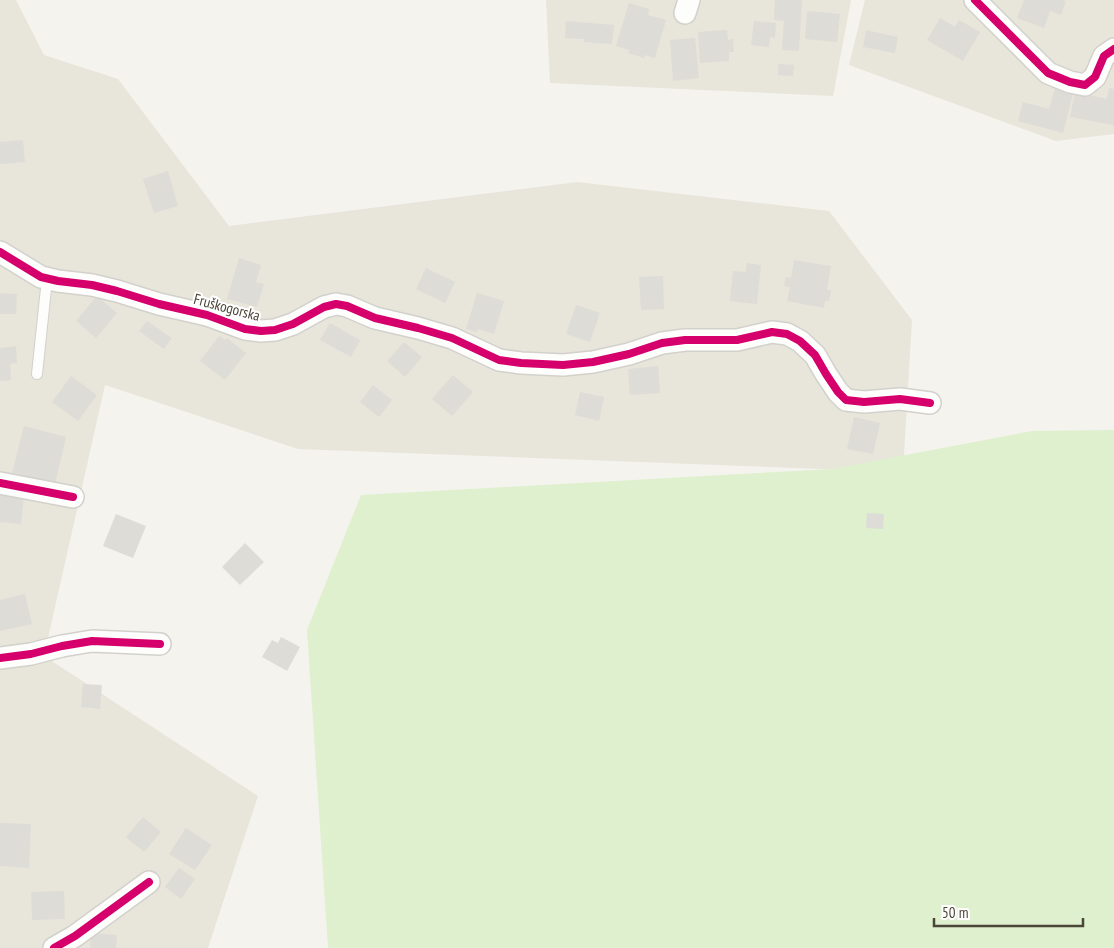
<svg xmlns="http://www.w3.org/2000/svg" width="1114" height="948" font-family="'PT Sans Narrow',sans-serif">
<rect width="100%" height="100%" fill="#f4f3ee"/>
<path fill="#e8e5db" d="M0,0H16L44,55L118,79L229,226L577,182L829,211L912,320L903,472L298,449L105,385L44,656L258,796L208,948H0Z
M546,0H851L833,96L550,83Z
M865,0H1114V134L1056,141L849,65Z"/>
<path fill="#def0cd" d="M1114,430V948H328L307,630L361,495L832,469L1032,431Z"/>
<path fill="#dedcd6" d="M775,0H802L799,51L782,50L784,21L774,20Z
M1024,0H1062L1066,1L1061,15L1050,11L1044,28L1017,18Z
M629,3L649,9L648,15L666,20L655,58L645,55L644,58L628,53L629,50L616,46Z
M807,11L840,14L837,42L805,39Z
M940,18L955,27L959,20L980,32L963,61L927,40Z
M566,21L614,25L612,44L584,42V39L565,38Z
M754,21L776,23L775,38L770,37L769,47L751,45Z
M727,30L728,40L733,39L734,52H729V61L700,63L698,32Z
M866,30L898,37L895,53L863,47Z
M695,38L699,78L673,81L670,40Z
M778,64L794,65L793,76L778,75Z
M1057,81L1075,86L1063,133L1018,121L1023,102L1049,109Z
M1109,88L1114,89V125L1070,117L1075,92L1107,99Z
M23,140L25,162L0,164V142Z
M168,171L178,206L154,213L143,179Z
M239,258L261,265L256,282L264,284L257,307L227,299Z
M794,260L831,266L827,290H831L829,301H825L824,308L787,301L790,287L784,286L786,277L791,278Z
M747,263L761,265L757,304L730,301L733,271L746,272Z
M426,268L455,282L445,303L416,289Z
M663,276L664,309L641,310L639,277Z
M0,293L17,294L16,314H0Z
M477,293L504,301L494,334L478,329L477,332L466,329Z
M97,296L117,313L96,338L76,321Z
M576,305L600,313L590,342L566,334Z
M147,321L172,338L164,349L139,331Z
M330,323L360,340L351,357L320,340Z
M219,336L225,340L227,338L246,353L225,380L200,361Z
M404,342L422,357L405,377L387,361Z
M16,346L17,363L10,364L11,380L0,381V348Z
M658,366L660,393L630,395L628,369Z
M453,375L473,392L452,416L432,399Z
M71,376L97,395L78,421L52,402Z
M373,385L392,400L379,417L360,402Z
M580,392L604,397L599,421L575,415Z
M854,417L880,423L873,454L847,449Z
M24,426L66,437L55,484L12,473Z
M0,492L24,495L21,524L0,522Z
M867,513L884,514L883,529L866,528Z
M116,514L146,526L133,558L103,546Z
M245,543L264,562L240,585L222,567Z
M25,594L32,624L0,631V600Z
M281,637L300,647L287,671L262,657L272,640L278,643Z
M83,684L102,685L100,709L81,707Z
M143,817L161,832L144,852L126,837Z
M0,823L31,824L29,868L0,866Z
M186,828L212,845L195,870L169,854Z
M179,868L195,879L181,899L165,887Z
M64,891L65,919L32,920L31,892Z
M91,933L117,935L116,948H90Z"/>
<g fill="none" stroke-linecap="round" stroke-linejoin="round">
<defs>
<path id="service" d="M37,374L47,279"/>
<path id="minor" d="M975,0L1048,73L1070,82L1085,85L1095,77L1104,56L1114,49
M685,13L689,0
M0,252L41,277L58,281L92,285L117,291L159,304L207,315L245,329L261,331L275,330L293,324L324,307L336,304L347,306L375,318L418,328L452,338L499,360L521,363L563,365L593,362L629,354L662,343L685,340H737L772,332L787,334L800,341L815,355L826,374L838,392L846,400L864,402L900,399L930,403
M0,483L73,497
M0,658L31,654L62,646L92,641L160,644
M54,948L75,936L149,882"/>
</defs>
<use href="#service" stroke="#d2d1cb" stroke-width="12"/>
<use href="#minor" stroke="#d2d1cb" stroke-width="24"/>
<use href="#service" stroke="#fdfdfc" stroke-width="10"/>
<use href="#minor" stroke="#fdfdfc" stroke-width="21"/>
<defs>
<path id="cycleway" d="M975,0L1048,73L1070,82L1085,85L1095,77L1104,56L1114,49
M0,252L41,277L58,281L92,285L117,291L159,304L207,315L245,329L261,331L275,330L293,324L324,307L336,304L347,306L375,318L418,328L452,338L499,360L521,363L563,365L593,362L629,354L662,343L685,340H737L772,332L787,334L800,341L815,355L826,374L838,392L846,400L864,402L900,399L930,403
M0,483L73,497
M0,658L31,654L62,646L92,641L160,644
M54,948L75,936L149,882"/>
</defs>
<use href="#cycleway" stroke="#fff" stroke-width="11"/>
<use href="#cycleway" stroke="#d6006c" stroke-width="8"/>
</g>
<g text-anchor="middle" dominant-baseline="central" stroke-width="4" stroke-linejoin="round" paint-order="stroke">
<g font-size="15" fill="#4c4638" stroke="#fff">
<text transform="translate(227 307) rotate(15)">Fruškogorska</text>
</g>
</g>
<path d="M934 918v8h149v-8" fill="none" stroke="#4c4638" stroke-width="2.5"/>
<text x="942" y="918" font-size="15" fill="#4c4638" stroke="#ffffff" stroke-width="4" paint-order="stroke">50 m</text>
</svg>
